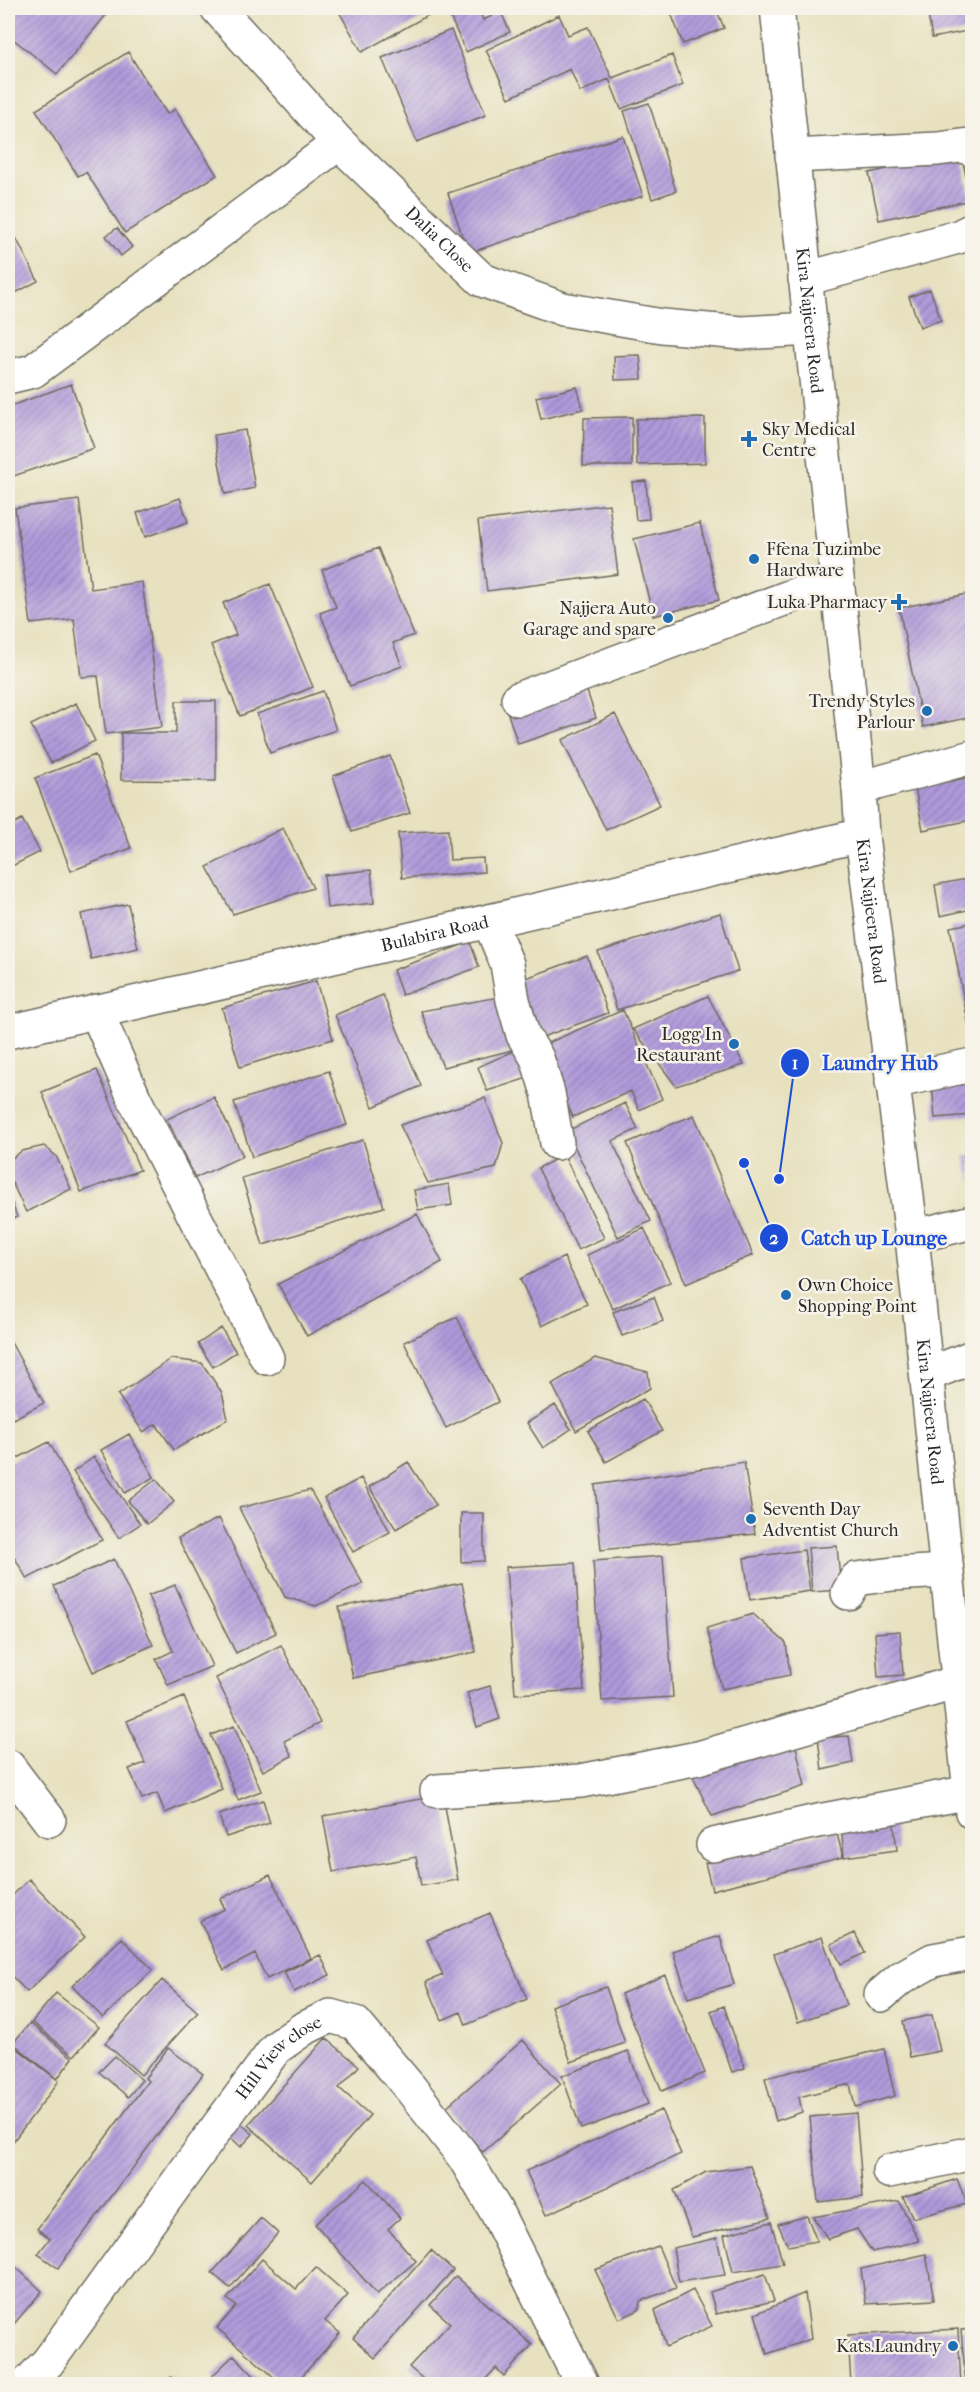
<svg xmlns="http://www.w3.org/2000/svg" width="980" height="2392" font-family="'IM FELL French Canon',serif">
<defs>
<pattern id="building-hatch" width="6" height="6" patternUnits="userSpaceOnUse" patternTransform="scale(1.5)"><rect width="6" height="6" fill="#b09adb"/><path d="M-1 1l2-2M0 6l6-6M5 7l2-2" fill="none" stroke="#8f7eb2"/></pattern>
</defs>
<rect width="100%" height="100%" fill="#f7f3e8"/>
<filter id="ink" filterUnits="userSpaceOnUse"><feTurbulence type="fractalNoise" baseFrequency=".0167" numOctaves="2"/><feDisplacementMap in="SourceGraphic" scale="12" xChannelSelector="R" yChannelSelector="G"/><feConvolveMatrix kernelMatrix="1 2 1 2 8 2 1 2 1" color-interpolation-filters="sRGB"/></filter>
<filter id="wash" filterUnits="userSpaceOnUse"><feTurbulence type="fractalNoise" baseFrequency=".008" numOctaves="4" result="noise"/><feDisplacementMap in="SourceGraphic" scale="24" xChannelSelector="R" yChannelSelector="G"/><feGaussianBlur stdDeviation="1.35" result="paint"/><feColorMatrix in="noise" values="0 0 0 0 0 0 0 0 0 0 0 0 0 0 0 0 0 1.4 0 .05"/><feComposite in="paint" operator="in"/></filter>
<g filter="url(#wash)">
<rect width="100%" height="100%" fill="#e7e1bf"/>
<g id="blocks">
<path fill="url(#building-hatch)" d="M8,8H112L57,74L8,35Z
M337,8H429L432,13L362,52Z
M446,8H478L483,20L501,12L510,32L466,52Z
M669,8H716L724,28L683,44Z
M935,8H972V30L932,38L927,9Z
M559,15L568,35L588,27L612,78L672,55L683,85L621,109L609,79L580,92L570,69L509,98L486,50Z
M451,30L486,115L417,142L382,58Z
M128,52L167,114L175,109L217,175L125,233L86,172L78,176L36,110Z
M649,103L676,191L652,199L624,111Z
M623,136L643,196L468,253L448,193Z
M961,153L971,200L879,220L869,173Z
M8,222L38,281L8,297Z
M117,228L132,247L121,256L106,236Z
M930,289L941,320L920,327L909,297Z
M640,355L642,379L615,380L614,356Z
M71,384L94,448L8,478V407Z
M577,387L583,409L541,419L536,397Z
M632,417V466H583L584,418Z
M705,418V463L637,465L636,419Z
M245,430L255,488L225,494L214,435Z
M646,481L649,519L636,520L632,482Z
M180,498L188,522L145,537L137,513Z
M79,500L91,589L142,582L162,727L106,734L98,676L81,677L74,619L31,624L15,508Z
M609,504L618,574L487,591L478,521Z
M700,523L719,600L653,616L634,539Z
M378,548L414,635L393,643L402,666L350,686L320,613L336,607L322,570Z
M270,584L313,687L240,716L211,645L236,635L223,603Z
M972,593V717L923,727L899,608Z
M585,685L596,718L518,744L507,711Z
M323,691L336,730L270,753L257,714Z
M176,701H216V781L121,780V733H176Z
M76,703L95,741L51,763L31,725Z
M615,714L660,805L606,830L562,740Z
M95,755L131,848L71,871L35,778Z
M390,756L410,813L352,832L333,776Z
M972,777V820L923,830L915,788Z
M22,819L40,852L12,866L8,858V827Z
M283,828L313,888L233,914L207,867Z
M448,830L450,860L483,858L484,872L402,878L398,833Z
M371,870L374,903L327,908L324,875Z
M972,878V909L940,916L935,885Z
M128,904L138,948L91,959L81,914Z
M720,913L738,971L617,1010L598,952Z
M972,923V1038H971L950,927Z
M470,942L479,967L402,995L393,970Z
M587,956L608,1013L537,1039L515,982Z
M316,981L333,1039L240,1067L222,1008Z
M383,995L421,1086L373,1107L335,1015Z
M504,996L531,1077L487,1091L478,1067L521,1048L443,1067L421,1011Z
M708,996L744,1065L676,1086L633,1029Z
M623,1010L662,1099L639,1110L631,1091L573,1117L541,1046Z
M97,1070L140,1170L81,1192L42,1092Z
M329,1071L347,1125L252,1157L234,1102Z
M972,1082V1115L935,1118L932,1085Z
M214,1097L243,1156L195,1178L167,1119Z
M485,1098L503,1143L496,1168L428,1183L400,1125Z
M625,1103L638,1129L612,1141L651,1221L618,1237L567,1131Z
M694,1115L753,1255L686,1284L627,1143Z
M363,1140L384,1207L263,1245L242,1178Z
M44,1146L56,1156L71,1189L26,1212L8,1174V1161L22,1151Z
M972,1154V1183L964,1156Z
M564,1155L604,1238L578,1250L538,1168Z
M449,1184L452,1205L418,1210L414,1190Z
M8,1192L17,1217L8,1221Z
M417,1214L442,1262L307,1336L278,1284Z
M644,1228L670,1282L613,1309L587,1255Z
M564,1257L587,1304L542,1326L520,1279Z
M654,1297L663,1321L622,1336L613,1312Z
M457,1317L498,1402L446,1428L404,1342Z
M221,1328L236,1352L213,1367L198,1344Z
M8,1337L44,1403L13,1419L8,1409Z
M595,1358L648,1372L650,1388L576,1431L552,1384Z
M171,1359L202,1363L222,1393L228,1419L174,1450L156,1424L143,1432L118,1395Z
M643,1399L662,1431L606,1462L588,1431Z
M555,1405L571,1429L543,1448L527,1423Z
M129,1434L154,1477L125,1493L101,1450Z
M49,1442L102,1540L27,1579L15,1558L8,1562V1463Z
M94,1457L140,1524L119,1538L73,1472Z
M408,1462L436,1505L396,1529L369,1487Z
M744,1462L755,1534L601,1550L595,1485Z
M361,1478L390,1532L353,1552L324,1498Z
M156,1479L174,1502L147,1524L128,1501Z
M310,1490L363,1584L316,1606L285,1597L239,1508Z
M461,1513H484V1561L461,1562Z
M219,1518L276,1633L236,1653L178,1538Z
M837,1546L841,1590L812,1592L808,1548Z
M804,1550L810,1591L750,1600L744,1558Z
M663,1556L673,1697L602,1701L593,1561Z
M114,1559L153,1645L93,1672L54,1586Z
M575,1563L584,1690L515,1694L506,1567Z
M462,1583L476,1652L353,1678L339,1607Z
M175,1585L212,1666L168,1685L156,1659L173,1651L148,1596Z
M753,1614L786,1643L790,1675L722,1689L707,1628Z
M900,1631L903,1675L878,1677L875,1633Z
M281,1645L320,1723L284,1741L292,1756L263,1771L216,1678Z
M490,1686L500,1719L477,1727L467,1693Z
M184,1697L222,1789L165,1813L157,1793L142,1799L129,1769L145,1763L127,1721Z
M234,1726L261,1791L238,1800L211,1735Z
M849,1736L853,1763L822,1770L818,1738Z
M794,1738L805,1786L712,1816L689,1769Z
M443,1795L458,1880L421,1886L416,1857L333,1872L323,1816Z
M263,1800L270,1823L226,1837L219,1815Z
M893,1818L897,1850L844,1857L841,1824Z
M836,1830L843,1857L712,1890L705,1863Z
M270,1875L311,1958L267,1979L255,1954L224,1970L200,1921L225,1909L220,1899Z
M29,1879L85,1937L27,1992L8,1972V1900Z
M490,1913L527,1999L466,2025L461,2012L442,2020L426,1982L443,1975L427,1940Z
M855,1933L865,1953L841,1964L831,1944Z
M720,1936L734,1984L688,1998L673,1951Z
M822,1937L846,2005L798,2022L774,1954Z
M122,1938L153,1970L103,2018L72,1986Z
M320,1955L330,1975L294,1992L284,1972Z
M665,1975L705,2073L662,2091L621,1994Z
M162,1980L198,2012L141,2075L105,2043Z
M606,1987L625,2043L571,2062L551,2006Z
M56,1993L99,2027L74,2056L32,2022Z
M724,2006L745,2068L732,2072L711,2011Z
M932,2015L940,2051L910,2057L903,2021Z
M30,2023L73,2058L57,2079L13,2043Z
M326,2038L359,2066L339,2088L370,2115L312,2182L248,2125Z
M523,2040L561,2084L483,2152L445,2108Z
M10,2043L59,2081L8,2148V2046Z
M168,2048L203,2074L58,2268L38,2254L50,2238L37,2229L148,2081L145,2078Z
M884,2049L895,2096L855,2107L850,2084L799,2097L802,2112L776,2121L765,2078Z
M628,2051L648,2104L581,2129L562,2076Z
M115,2056L142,2080L128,2097L99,2072Z
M661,2110L681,2154L546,2215L526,2171Z
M856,2113L863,2197L818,2202L810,2117Z
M239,2122L253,2134L241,2147L228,2135Z
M750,2166L770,2218L692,2237L674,2190L706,2172Z
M957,2179L967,2204L913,2218L903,2197Z
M366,2180L400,2218L388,2229L416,2261L377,2294L315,2224Z
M899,2201L919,2241L872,2252L857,2229L828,2239L813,2217Z
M807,2216L817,2241L788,2246L778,2224Z
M261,2218L278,2233L230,2288L212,2273Z
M771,2222L783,2264L733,2272L724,2235Z
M717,2238L725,2275L679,2282L673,2248Z
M658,2246L676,2288L640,2301L639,2310L619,2319L595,2270Z
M431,2250L453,2270L375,2358L353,2338Z
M926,2254L934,2300L866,2304L861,2269Z
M262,2259L296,2289L316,2267L348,2295L325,2321L340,2333L295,2384H282L217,2328L236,2306L227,2299Z
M8,2260L42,2291L8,2331Z
M765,2274L774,2301L716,2314L710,2292Z
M456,2276L532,2345L504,2376L496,2368L481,2384H429L409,2367L450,2323L430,2305Z
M693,2290L712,2326L666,2347L655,2310Z
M805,2293L811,2339L767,2354L755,2314Z
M958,2329L961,2384H851L848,2335Z
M972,2329V2384H966L961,2330Z
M234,2355L262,2384H220L212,2376Z
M171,2377L179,2384H164Z"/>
</g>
</g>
<g filter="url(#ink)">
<use href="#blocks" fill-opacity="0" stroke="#6d6b5f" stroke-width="1.5"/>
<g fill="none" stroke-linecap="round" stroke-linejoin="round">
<defs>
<g id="minor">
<path id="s1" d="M217,8L339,143L482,280L563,309L662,326L742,333L811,329"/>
<path d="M792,156L938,149L969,145L972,150"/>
<path d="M805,279L958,237L972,230"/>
<path d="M8,377L33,371L339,143"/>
<path d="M518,699L837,579"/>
<path d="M859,788L972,757"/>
<path d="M489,921L507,964L513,1000L523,1035L537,1058L548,1093L557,1143"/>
<path d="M96,1011L135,1100L267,1358"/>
<path id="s2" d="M8,1032L862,835"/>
<path d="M892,1082L972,1065"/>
<path d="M912,1237L972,1222"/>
<path d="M927,1375L972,1357"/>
<path d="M848,1593L856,1579L893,1574L946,1571"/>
<path d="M8,1766L49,1820"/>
<path d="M437,1791L581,1781L698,1758L958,1682"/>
<path d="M713,1845L808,1823L970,1792"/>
<path d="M881,1995L901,1978L933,1960L972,1953"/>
<path d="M889,2171L972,2153"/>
<path id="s3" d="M27,2384L48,2362L213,2133L276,2048L303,2029L330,2016L355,2023L411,2089L464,2157L496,2211L582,2384"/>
</g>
<g id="major">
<path id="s4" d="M777,8L859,788L862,835L912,1237L972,1812"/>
</g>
</defs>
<use href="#minor" stroke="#6d6b5f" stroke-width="36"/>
<use href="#major" stroke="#6d6b5f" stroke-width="36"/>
<use href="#minor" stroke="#fff" stroke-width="33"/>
<use href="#major" stroke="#fff" stroke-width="33"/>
</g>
</g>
<g fill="#1f6fb2" stroke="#f7f3e8" stroke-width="2">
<path d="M746 430h6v6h6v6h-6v6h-6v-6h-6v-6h6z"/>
<circle cx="754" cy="559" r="6"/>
<path d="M896 593h6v6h6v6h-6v6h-6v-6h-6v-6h6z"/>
<circle cx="668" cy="618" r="6"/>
<circle cx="927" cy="711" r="6"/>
<circle cx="734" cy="1044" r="6"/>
<circle cx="786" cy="1295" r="6"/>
<circle cx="751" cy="1519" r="6"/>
<circle cx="953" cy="2346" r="6"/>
</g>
<g text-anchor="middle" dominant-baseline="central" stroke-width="5" stroke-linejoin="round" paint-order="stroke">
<g font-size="18" fill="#2b2b2b" stroke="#f7f3e8">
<text stroke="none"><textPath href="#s1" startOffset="321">Dalia Close</textPath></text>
<text stroke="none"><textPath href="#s4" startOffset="314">Kira Najjeera Road</textPath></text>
<text stroke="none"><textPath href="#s4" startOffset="908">Kira Najjeera Road</textPath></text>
<text stroke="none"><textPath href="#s2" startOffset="438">Bulabira Road</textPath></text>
<text stroke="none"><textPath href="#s4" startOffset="1412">Kira Najjeera Road</textPath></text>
<text stroke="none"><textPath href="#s3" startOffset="414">Hill View close</textPath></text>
</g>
<g font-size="18" fill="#2b2b2b" stroke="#f7f3e8" text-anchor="end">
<text x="762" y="429" text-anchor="start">Sky Medical<tspan x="762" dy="21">Centre</tspan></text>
<text x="766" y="549" text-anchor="start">Ffena Tuzimbe<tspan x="766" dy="21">Hardware</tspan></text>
<text x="887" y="602">Luka Pharmacy</text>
<text x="656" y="608">Najjera Auto<tspan x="656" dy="21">Garage and spare</tspan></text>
<text x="915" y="701">Trendy Styles<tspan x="915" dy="21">Parlour</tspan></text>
<text x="722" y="1034">Logg In<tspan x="722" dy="21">Restaurant</tspan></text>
<text x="798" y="1285" text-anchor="start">Own Choice<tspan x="798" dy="21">Shopping Point</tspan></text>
<text x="763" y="1509" text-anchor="start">Seventh Day<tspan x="763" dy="21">Adventist Church</tspan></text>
<text x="941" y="2346">Kats.Laundry</text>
</g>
</g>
<path fill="none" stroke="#1d4ed8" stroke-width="2" d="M779 1179L795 1063M744 1163L774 1238"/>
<g fill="#1d4ed8" stroke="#f7f3e8" stroke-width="2">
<circle cx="779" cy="1179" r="6"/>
<circle cx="744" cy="1163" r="6"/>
<circle cx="795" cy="1063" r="15"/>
<circle cx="774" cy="1238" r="15"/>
</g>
<g font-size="18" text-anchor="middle" font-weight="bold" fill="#fff">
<text x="795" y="1069">1</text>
<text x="774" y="1244">2</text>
</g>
<g font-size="20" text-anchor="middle" font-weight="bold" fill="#1d4ed8" stroke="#f7f3e8" stroke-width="5" stroke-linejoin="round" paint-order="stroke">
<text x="880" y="1070">Laundry Hub</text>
<text x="874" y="1245">Catch up Lounge</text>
</g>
<rect width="980" height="2392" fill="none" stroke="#f7f3e8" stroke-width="30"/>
</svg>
